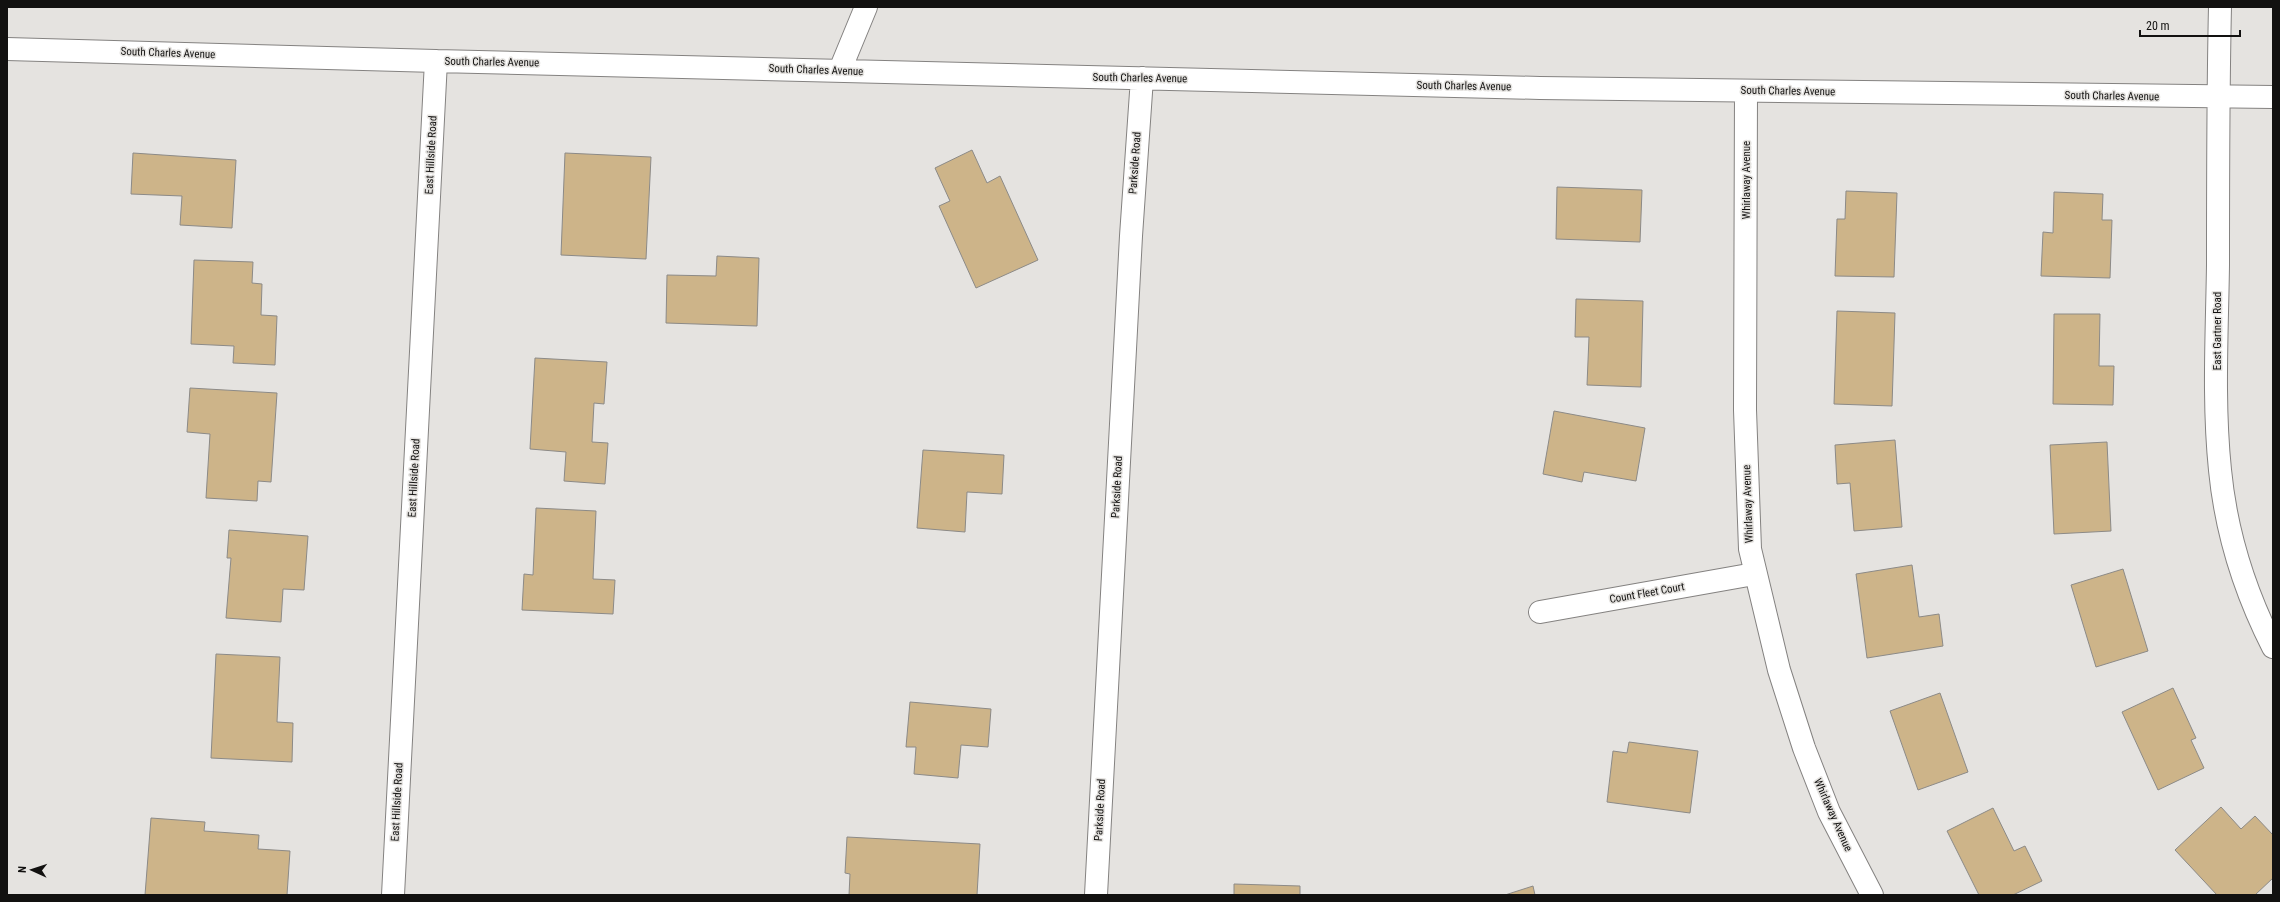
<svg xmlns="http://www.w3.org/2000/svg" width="2280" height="902" font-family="'Roboto Condensed',sans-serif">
<rect width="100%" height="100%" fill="#e5e3e0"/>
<path fill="#cdb489" stroke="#8c8a87" d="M972,150L987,183L1000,176L1038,260L976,288L939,206L950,201L935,168Z
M133,153L236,160L232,228L180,225L182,196L131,194Z
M565,153L651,157L646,259L561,255Z
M1557,187L1642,190L1640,242L1556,239Z
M1846,191L1897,193L1894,277L1835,276L1837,219H1845Z
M2054,192L2103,194L2102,220H2112L2110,278L2041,276L2043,232L2053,233Z
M717,256L759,258L757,326L666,323L667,275L716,276Z
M194,260L253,262L252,283L262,284L261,315L277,316L275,365L233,363L234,346L191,344Z
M1576,299L1643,301L1641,387L1587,385L1589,337H1575Z
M1837,311L1895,313L1892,406L1834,404Z
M2054,314H2100L2099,366H2114L2113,405L2053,404Z
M535,358L607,362L604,404L594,403L592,442L608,443L605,484L564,481L566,452L530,449Z
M190,388L277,393L271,482L258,481L257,501L206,498L210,434L187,432Z
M1554,411L1645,428L1636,481L1584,472L1582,482L1543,474Z
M1895,440L1902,527L1854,531L1850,483L1837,484L1835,445Z
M2107,442L2111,531L2054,534L2050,445Z
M923,450L1004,455L1002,494L967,492L965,532L917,528Z
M536,508L596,511L593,579L615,580L613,614L522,610L524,574L533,575Z
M229,530L308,536L304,590L283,589L281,622L226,618L231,558H227Z
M1912,565L1919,617L1939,614L1943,646L1867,658L1856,574Z
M2123,569L2148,651L2096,667L2071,585Z
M216,654L280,657L277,722L293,723L292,762L211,758Z
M2173,688L2196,738L2191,740L2204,768L2158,790L2122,712Z
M1940,693L1968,772L1918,790L1890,711Z
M910,702L991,709L988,747L961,745L958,778L914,774L916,747H906Z
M1629,742L1698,751L1690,813L1607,802L1613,751L1627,753Z
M2221,807L2241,829L2255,816L2273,835V878L2255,895H2217L2175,850Z
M1993,808L2014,851L2025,846L2042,881L2013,895H1979L1947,831Z
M151,818L205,822L204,831L259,835L258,849L290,851L287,895H145Z
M847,837L980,844L977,895H849L850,874L845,873Z
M1234,884L1300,886V895H1234Z
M1533,886L1535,895H1505Z"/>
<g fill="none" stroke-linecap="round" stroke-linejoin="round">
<defs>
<path id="minor" d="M2220,7C2218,93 2218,179 2218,265C2217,333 2213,402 2220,470C2226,532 2245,592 2273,647
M7,49L436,61L1540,88L2273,97
M840,70L866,7
M1746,91L1745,410L1750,549L1779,670L1804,748L1829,812L1872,895
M1540,612L1754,574
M393,895L436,61
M1096,895L1131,236L1142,78"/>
</defs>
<use href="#minor" stroke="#848280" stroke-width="24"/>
<use href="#minor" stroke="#fff" stroke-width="22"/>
</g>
<g text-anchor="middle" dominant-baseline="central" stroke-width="3" stroke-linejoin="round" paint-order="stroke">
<g font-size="11" fill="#121110" stroke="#e5e3e0">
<text transform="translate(168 53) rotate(2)">South Charles Avenue</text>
<text transform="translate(492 62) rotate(1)">South Charles Avenue</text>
<text transform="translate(816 70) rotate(2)">South Charles Avenue</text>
<text transform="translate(1140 78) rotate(1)">South Charles Avenue</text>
<text transform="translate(1464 86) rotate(1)">South Charles Avenue</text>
<text transform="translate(1788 91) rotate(1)">South Charles Avenue</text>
<text transform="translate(2112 96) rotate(1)">South Charles Avenue</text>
<text transform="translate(431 155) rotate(-87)">East Hillside Road</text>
<text transform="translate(1135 163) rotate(-86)">Parkside Road</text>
<text transform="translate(1746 180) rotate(-90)">Whirlaway Avenue</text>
<text transform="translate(2217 331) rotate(-90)">East Gartner Road</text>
<text transform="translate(414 478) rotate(-87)">East Hillside Road</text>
<text transform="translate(1117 487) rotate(-87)">Parkside Road</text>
<text transform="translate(1748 504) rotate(-92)">Whirlaway Avenue</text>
<text transform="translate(1647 593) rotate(-10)">Count Fleet Court</text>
<text transform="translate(397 802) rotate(-87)">East Hillside Road</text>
<text transform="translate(1100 810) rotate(-87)">Parkside Road</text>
<text transform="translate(1833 815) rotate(66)">Whirlaway Avenue</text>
</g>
</g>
<rect width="2280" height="902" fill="none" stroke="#121110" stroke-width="16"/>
<g transform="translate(32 870) rotate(273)" stroke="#e5e3e0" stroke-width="3" paint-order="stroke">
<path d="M0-3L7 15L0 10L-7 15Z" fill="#121110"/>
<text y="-6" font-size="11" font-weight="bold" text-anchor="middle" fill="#121110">N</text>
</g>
<path d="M2140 30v6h100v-6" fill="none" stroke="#121110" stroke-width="2"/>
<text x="2146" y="30" font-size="12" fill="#121110" stroke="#e5e3e0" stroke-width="3" paint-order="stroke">20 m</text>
</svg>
